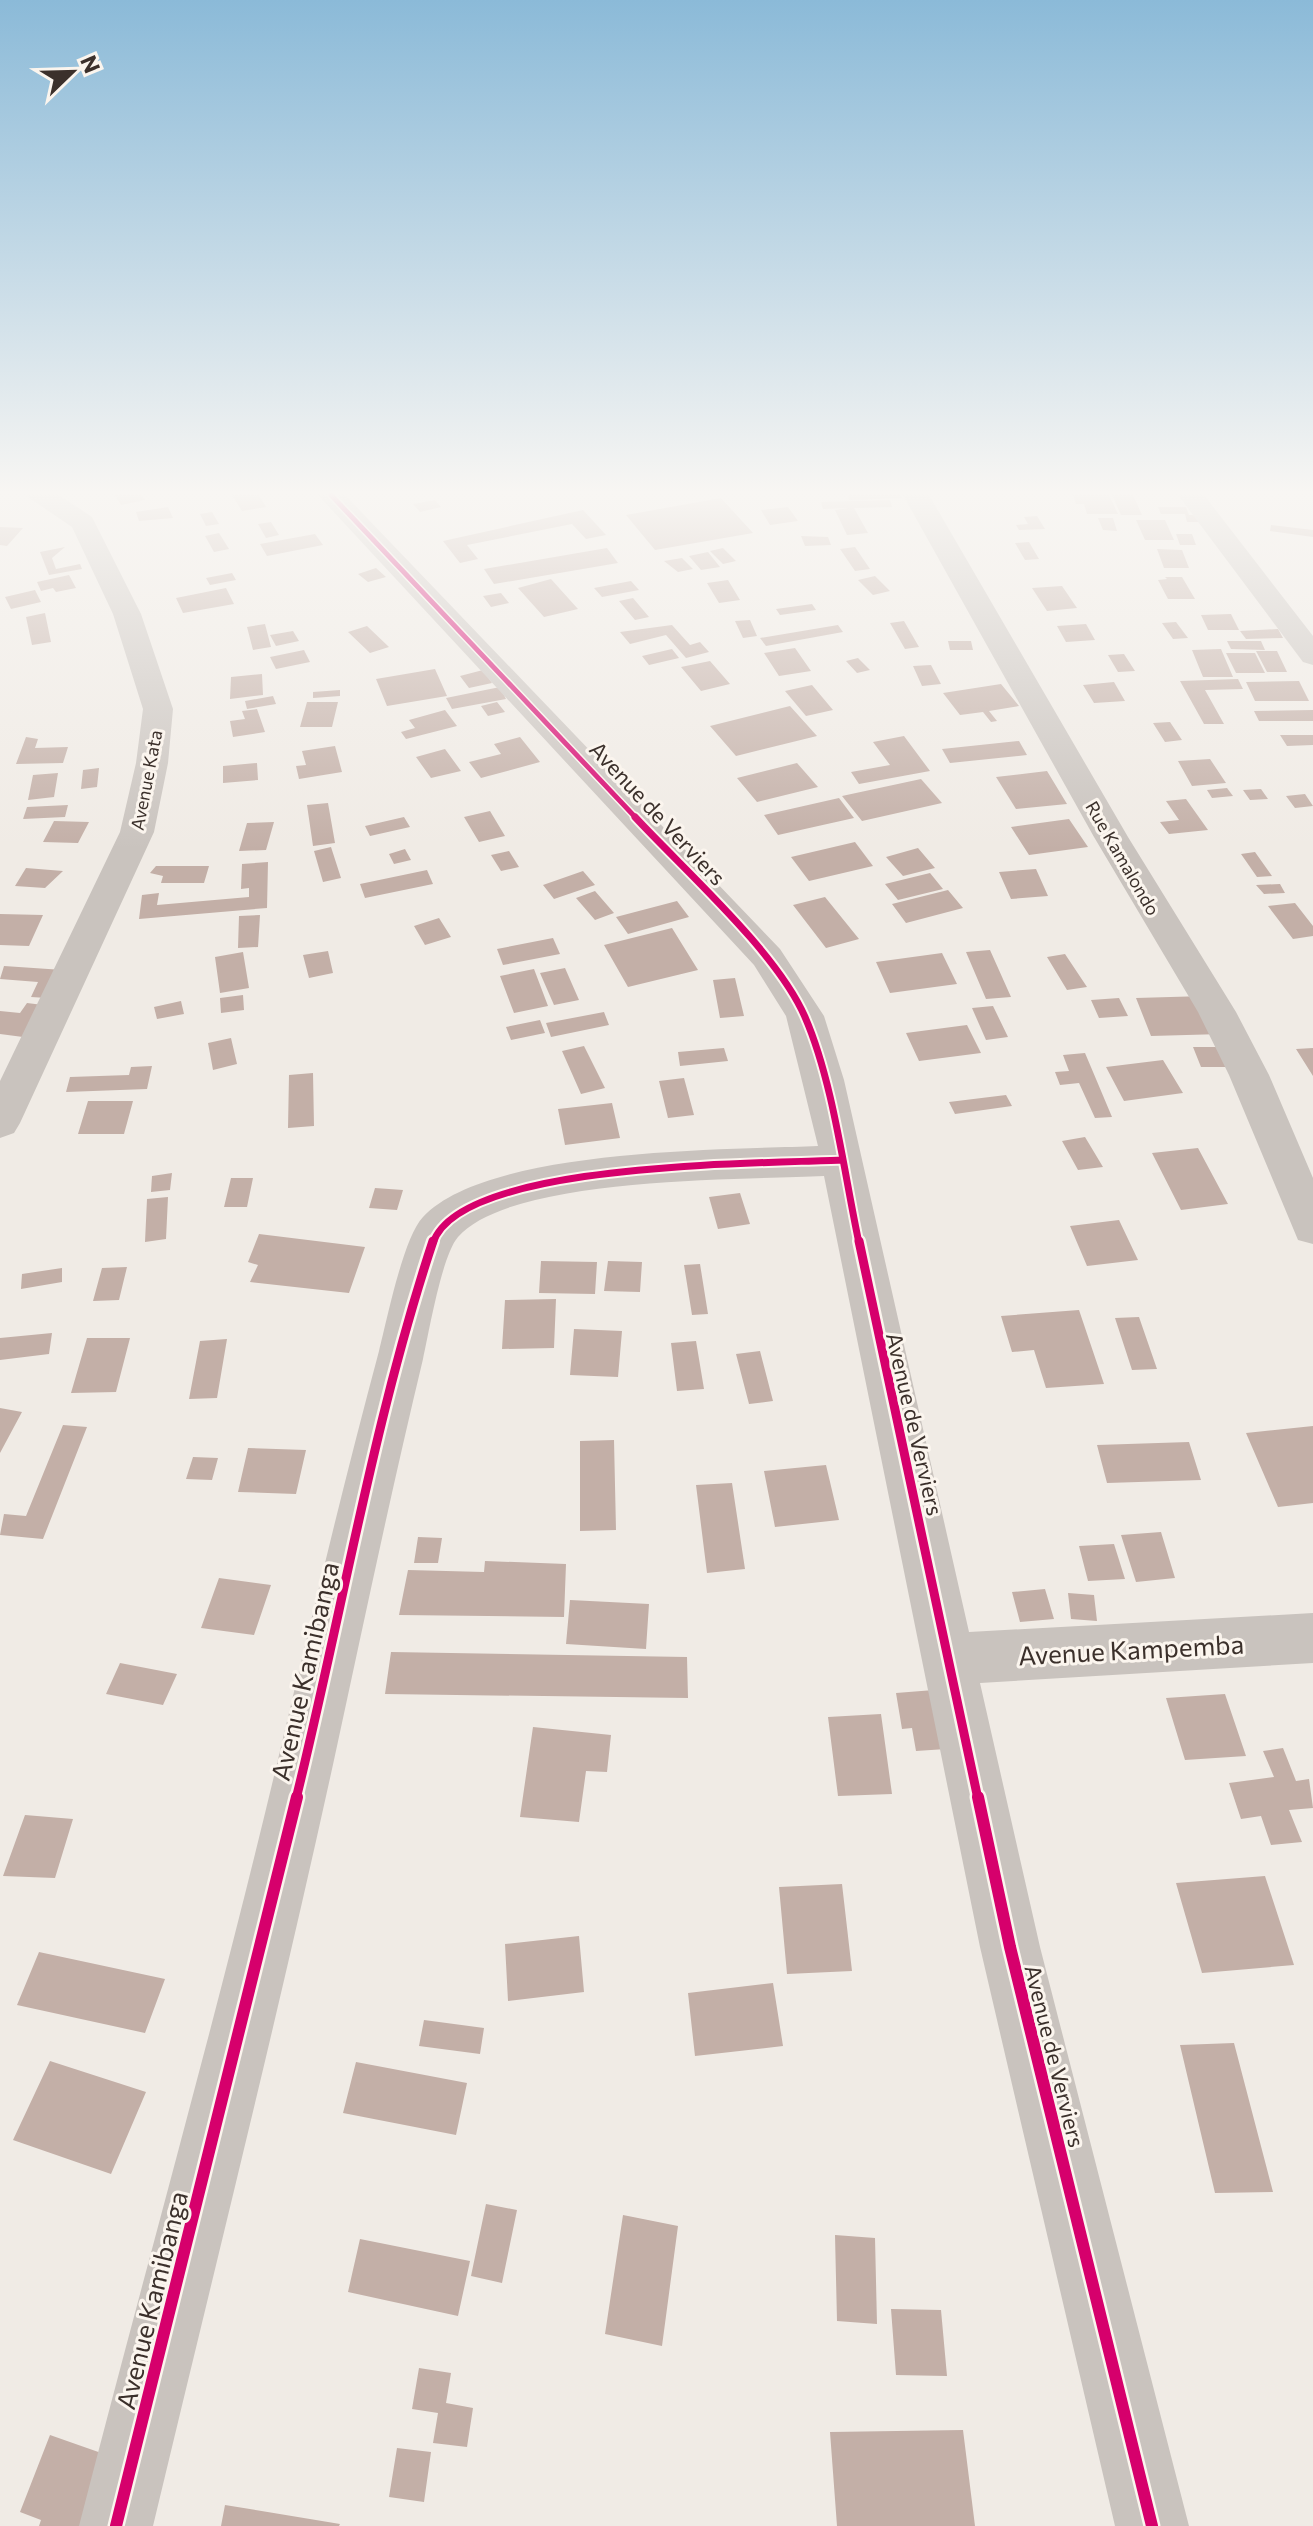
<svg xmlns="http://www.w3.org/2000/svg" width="1313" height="2526" font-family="Commissioner,sans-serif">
<rect width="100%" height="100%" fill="#f0ebe5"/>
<path fill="#c3afa7" d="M115,495H141L145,500L121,505Z
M232,495H259L266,507L242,511Z
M848,495H901L902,498L849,500Z
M1073,495H1109L1118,514H1087L1084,504H1076Z
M1112,495H1133L1142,515H1121Z
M721,498L753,533L655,550L626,515Z
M435,500L441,507L420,512L413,504Z
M890,500L892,507L854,508L868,533L847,535L835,510L848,508L823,509L821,502Z
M168,507L173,518L139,521L136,512Z
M788,507L798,521L770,525L761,510Z
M1158,507H1186L1189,515H1196L1199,522H1187L1185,514H1161Z
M583,510L606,535L586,539L572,524L467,545L478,559L460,563L443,541Z
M212,512L219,524L206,526L200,514Z
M1037,516L1045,529L1019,530L1016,525L1028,524L1024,517Z
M1098,518H1113L1117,531L1103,530Z
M1136,520H1165L1174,540H1145Z
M271,522L279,535L266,538L258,524Z
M1271,525L1313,530V537L1270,531Z
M0,527L23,528L7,546L0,545Z
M219,533L229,549L214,552L205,536Z
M315,534L323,545L267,556L260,544Z
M1176,534H1192L1196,545H1180Z
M801,536L828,537L831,545L805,546Z
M1029,542L1039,559L1025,560L1015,543Z
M65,547L52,558L56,569L80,564L82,569L49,575L40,552Z
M855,547L870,569L855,571L840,549Z
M607,548L618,563L494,584L484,569Z
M723,548L736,561L723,564L710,551Z
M1157,549L1182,550L1189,568H1164Z
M708,552L720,567L701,570L689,556Z
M682,558L693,569L678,572L664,561Z
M376,568L386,577L368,582L358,574Z
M232,573L236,580L210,585L206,578Z
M69,575L76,588L56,592L53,588L41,591L37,582Z
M875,576L890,591L873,595L858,580Z
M1165,577H1182L1195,599H1168L1158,580L1167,579Z
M551,579L578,609L544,617L518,588Z
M728,580L740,600L719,603L707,583Z
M631,581L639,590L602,597L594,588Z
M1062,586L1077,608L1047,611L1032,588Z
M226,588L234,604L183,613L176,598Z
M35,590L41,602L11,609L5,597Z
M501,593L509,603L491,607L483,596Z
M633,598L649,617L635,620L619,601Z
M812,604L816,610L780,615L776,609Z
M45,613L51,642L32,645L26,617Z
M1231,614L1239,630H1208L1201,615Z
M750,620L757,636L743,638L735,621Z
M904,621L919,647L905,649L890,623Z
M1176,622L1188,638L1173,639L1162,623Z
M265,624L271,647L253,650L247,627Z
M1086,624L1095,640L1066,642L1057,626Z
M672,625L690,645L700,642L709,652L686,658L666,635L630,644L620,632Z
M838,625L843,632L766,646L760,638Z
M367,626L389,647L370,653L348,632Z
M1278,629L1283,638L1246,639L1240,631Z
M293,631L299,641L276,646L270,635Z
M948,641H971L973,650H950Z
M1227,641H1261L1265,650L1231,649Z
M795,648L811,671L779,676L764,653Z
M672,649L679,658L649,665L642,656Z
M1221,649L1233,677H1203L1192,650Z
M304,650L310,662L276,669L270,657Z
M1256,651H1277L1287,672H1267Z
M1226,653H1255L1265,673H1236Z
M1124,654L1135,671L1118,672L1108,655Z
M858,658L870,670L857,673L846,661Z
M710,661L730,684L701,691L681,667Z
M931,665L941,684L922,686L913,666Z
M435,669L447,696L387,706L376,679Z
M483,670L492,683L469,688L460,676Z
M262,674L263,695L230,699L231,677Z
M1238,679L1243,689L1205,690L1224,724H1204L1180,681Z
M1299,681L1309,701H1255L1246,682Z
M1114,682L1125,701L1094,703L1083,685Z
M1001,684L1019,706L989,711L997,721L991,722L983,712L960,715L943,693Z
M812,685L833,710L806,716L785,691Z
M500,687L506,699L452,709L446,698Z
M340,690V696L313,698V692Z
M273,696L276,704L247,709L245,701Z
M307,702H338L332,727H300Z
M497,702L505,712L488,716L481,706Z
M790,706L817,736L736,756L710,726Z
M257,709L265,732L233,737L230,721L245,719L242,711Z
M445,710L457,726L406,739L401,732L415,728L409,720Z
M1313,710V721H1259L1254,711Z
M1170,722L1182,740L1165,742L1153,723Z
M1280,735H1313V745L1287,746Z
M904,736L930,771L859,784L851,772L890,765L873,742Z
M26,737L38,739L35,748L68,747L63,763L16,764Z
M520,737L540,762L481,778L469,762L501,754L494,744Z
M1019,741L1027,755L950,763L942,749Z
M335,746L342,772L299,779L296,766L306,765L302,751Z
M445,749L461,771L431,778L416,757Z
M1210,759L1226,783L1192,786L1178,761Z
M257,763L258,780L223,783V766Z
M797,763L818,787L757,802L737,778Z
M99,768L97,787L81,789L83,770Z
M1047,771L1067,804L1016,809L996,777Z
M58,773L54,797L28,800L33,775Z
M921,779L942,803L862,821L842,796Z
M1227,788L1233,796L1212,798L1207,790Z
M1261,789L1268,799L1250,800L1243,790Z
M1305,794L1313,806L1295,808L1286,796Z
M839,798L854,818L778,835L764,815Z
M1186,799L1208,830L1169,834L1160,822L1179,820L1166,801Z
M328,803L335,843L313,846L307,805Z
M68,805L65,817L23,819L27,807Z
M490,811L505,836L479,842L464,817Z
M404,817L410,827L370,836L365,826Z
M1069,819L1088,847L1029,855L1011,827Z
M54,821L89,822L78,843L43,842Z
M274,822L266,850L239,851L247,823Z
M855,842L873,866L809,881L791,857Z
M331,847L341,878L323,882L314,851Z
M918,848L935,868L903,876L886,857Z
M405,849L411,860L394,864L389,854Z
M509,851L519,867L501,871L491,855Z
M1255,852L1272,876L1257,877L1241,854Z
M268,862L267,908L139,919L142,895L159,893L157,905L249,897V888L241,889L242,864Z
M156,866H209L204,883H161L163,876L150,873Z
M26,868L63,871L45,888L15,886Z
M1036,869L1048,896L1011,899L999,872Z
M427,870L433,884L365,898L360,884Z
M583,871L595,885L554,899L543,885Z
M930,873L943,889L898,900L885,884Z
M1280,884L1285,893L1264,894L1256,885Z
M948,890L963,908L906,923L892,904Z
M595,891L614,913L595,920L576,898Z
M825,897L859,939L826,948L793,905Z
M677,901L689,917L628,934L616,917Z
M1295,903L1313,926V936L1293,939L1268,906Z
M0,914L43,915L29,946L0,945Z
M260,915L258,947L238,948L239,916Z
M439,918L451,937L425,945L414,926Z
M672,928L698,970L628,987L604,945Z
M553,938L560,954L503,965L497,949Z
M990,950L1011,997L986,999L966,952Z
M328,951L333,973L309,978L303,955Z
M243,952L249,988L220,993L215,957Z
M942,953L957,984L890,993L876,962Z
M1065,954L1087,987L1067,990L1047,957Z
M4,966L63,970L47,998L31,997L38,982L0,979Z
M565,968L579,1000L554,1005L540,973Z
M534,969L548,1006L514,1013L500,976Z
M735,978L744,1016L720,1018L713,980Z
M243,995L244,1010L221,1013L220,998Z
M1205,996L1222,1034L1151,1036L1136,998Z
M1119,998L1128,1016L1099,1018L1091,1000Z
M181,1001L184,1014L157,1019L154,1007Z
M27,1003L43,1005L23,1037L0,1034V1011L20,1013Z
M993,1006L1008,1037L986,1040L972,1008Z
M604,1012L609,1025L551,1037L546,1023Z
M540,1020L545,1033L511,1040L506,1027Z
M967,1025L981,1053L919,1061L906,1033Z
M231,1038L237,1064L213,1070L208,1043Z
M584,1046L605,1088L581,1094L562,1051Z
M1193,1047H1222L1230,1067H1201Z
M724,1048L728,1061L680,1066L678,1052Z
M1313,1048V1076L1296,1049Z
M1085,1053L1096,1079L1112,1117L1095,1118L1079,1083L1060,1085L1055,1072L1069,1071L1063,1055Z
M1163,1060L1183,1093L1124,1101L1106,1067Z
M152,1066L147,1089L66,1092L70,1077L129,1075L131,1067Z
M313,1073L314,1126L288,1128L289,1075Z
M684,1078L694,1115L668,1118L659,1081Z
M1006,1095L1012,1106L955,1114L949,1102Z
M88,1101H133L124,1134H78Z
M612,1103L620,1138L565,1145L558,1109Z
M1085,1137L1103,1167L1078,1170L1062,1141Z
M1198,1148L1228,1204L1181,1210L1152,1153Z
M172,1173L170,1190L151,1192L152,1176Z
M231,1178H253L247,1207H224Z
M375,1188L403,1190L397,1210L369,1208Z
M740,1193L750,1224L718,1229L709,1197Z
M168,1197L166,1239L145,1242L147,1199Z
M1119,1220L1138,1260L1087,1266L1070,1226Z
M259,1234L365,1247L349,1293L250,1282L258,1265L248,1262Z
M541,1261L597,1262L595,1294L539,1293Z
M608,1261L642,1262L640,1292L604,1291Z
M700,1264L708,1314L692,1315L684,1265Z
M127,1267L119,1300L93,1301L102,1268Z
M62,1268V1282L21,1289L22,1274Z
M556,1299L554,1348L502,1349L505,1300Z
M1079,1310L1104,1384L1046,1388L1034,1350L1012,1352L1001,1316Z
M1139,1317L1157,1369L1132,1370L1115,1318Z
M574,1329L622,1331L618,1377L570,1375Z
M52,1333L49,1354L0,1360V1338Z
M87,1338H130L116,1392L71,1393Z
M227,1339L217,1398L189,1399L200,1341Z
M696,1341L704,1389L677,1391L671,1343Z
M760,1351L773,1401L749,1404L736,1354Z
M0,1408L22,1412L0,1453Z
M63,1425L87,1427L43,1539L0,1535L4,1514L26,1516Z
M1313,1426V1503L1278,1507L1246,1433Z
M614,1440L616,1530L580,1531V1441Z
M1189,1442L1201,1480L1107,1483L1097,1445Z
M248,1448L306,1450L296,1494L238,1492Z
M193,1457L218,1458L212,1480L186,1479Z
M826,1465L839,1520L775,1527L764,1471Z
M732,1483L745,1569L707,1573L696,1485Z
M1161,1532L1175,1578L1136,1582L1121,1535Z
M418,1537L442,1538L438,1563H414Z
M1114,1544L1125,1579L1088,1581L1079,1546Z
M485,1561L566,1564L564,1617L399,1615L408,1570L484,1572Z
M219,1578L271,1585L254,1635L201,1628Z
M1045,1589L1054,1619L1020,1622L1012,1592Z
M1068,1593L1094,1595L1097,1621L1071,1619Z
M570,1600L649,1604L646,1649L566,1644Z
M391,1652L687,1657L688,1698L385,1694Z
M120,1663L177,1674L163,1705L106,1694Z
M934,1690L946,1749L916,1751L912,1728L902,1729L896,1693Z
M1225,1694L1246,1756L1185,1760L1166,1698Z
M881,1714L892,1794L838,1796L828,1717Z
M533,1727L611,1735L607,1772L586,1771L579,1822L520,1817Z
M1283,1748L1296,1781L1309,1779L1313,1808L1289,1810L1302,1842L1271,1845L1261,1816L1241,1819L1229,1783L1274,1777L1263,1751Z
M25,1815L73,1819L55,1878L3,1876Z
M1265,1876L1294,1965L1202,1973L1176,1883Z
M842,1884L852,1971L787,1974L779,1887Z
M579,1936L584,1992L508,2001L505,1944Z
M39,1952L165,1979L145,2033L17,2005Z
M773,1983L783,2046L695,2056L688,1993Z
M424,2020L484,2028L480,2054L419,2046Z
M1234,2043L1273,2192L1215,2193L1180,2045Z
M50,2061L146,2092L111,2174L13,2140Z
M356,2062L467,2083L456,2135L343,2113Z
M486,2204L517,2210L502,2283L471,2276Z
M623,2215L678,2226L662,2346L605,2334Z
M835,2235L875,2238L877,2324L837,2321Z
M360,2239L470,2261L458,2316L348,2292Z
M891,2309L941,2310L947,2376L896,2375Z
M419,2368L451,2373L446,2403L473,2408L467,2447L433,2443L438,2413L412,2409Z
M963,2430L975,2526H837L830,2432Z
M50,2435L124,2461L100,2526H39L41,2520L20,2512Z
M397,2448L431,2452L424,2502L389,2497Z
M225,2505L340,2524L339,2526H221Z"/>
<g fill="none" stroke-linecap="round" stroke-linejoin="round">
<path fill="#c9c3be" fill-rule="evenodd" d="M25,495H59L92,517L141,614L173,709L168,763L154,832L20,1123L14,1133L0,1138V1081L120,832L136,763L143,709L113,614L72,527Z
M318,495H345L780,949L824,1016L844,1080L969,1632L1313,1613V1663L980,1683L1040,1947L1189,2526H1115L980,1947L824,1176C743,1180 511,1176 458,1237C442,1255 429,1332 423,1359C391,1492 363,1626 334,1760C278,2016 214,2271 153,2526H79C145,2269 218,2013 279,1755C311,1620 343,1485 379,1351C387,1320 403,1238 423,1217C487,1148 724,1150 818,1146L786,1016L754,965Z
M903,495H929L1128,837L1236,1012L1269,1075L1313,1178V1244L1298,1240L1229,1075L1198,1012L1094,837Z
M1178,495H1204L1313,636V665L1303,662Z"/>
<defs>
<path id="cycleway-far3" d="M331,495L637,819"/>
<path id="cycleway-far2" d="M635,817C685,871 777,952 805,1017C833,1081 844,1173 859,1243
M433,1243C460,1161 763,1164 841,1160"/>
<path id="cycleway-far1" d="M859,1241L978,1799
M296,1799C342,1613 373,1422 433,1241"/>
<path id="cycleway" d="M978,1797L1010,1947L1152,2526
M116,2526L297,1797"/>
</defs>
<use href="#cycleway-far3" stroke="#fbf5ee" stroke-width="8"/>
<use href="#cycleway-far2" stroke="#fbf5ee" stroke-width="11"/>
<use href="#cycleway-far1" stroke="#fbf5ee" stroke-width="14"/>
<use href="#cycleway" stroke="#fbf5ee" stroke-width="17"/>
<use href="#cycleway-far3" stroke="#d6006c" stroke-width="5"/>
<use href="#cycleway-far2" stroke="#d6006c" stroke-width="7"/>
<use href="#cycleway-far1" stroke="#d6006c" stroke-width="9"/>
<use href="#cycleway" stroke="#d6006c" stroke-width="12"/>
</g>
<linearGradient id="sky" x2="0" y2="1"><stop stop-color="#8bbad8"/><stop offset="0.58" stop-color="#f8f6f3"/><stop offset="1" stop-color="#f8f6f3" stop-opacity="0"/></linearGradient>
<rect width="1313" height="849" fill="url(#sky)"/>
<g text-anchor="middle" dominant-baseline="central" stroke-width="6" stroke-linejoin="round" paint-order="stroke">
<g font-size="18" fill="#3b302b" stroke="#fbf5ee">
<text transform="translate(146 780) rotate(-79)">Avenue Kata</text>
<text transform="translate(1123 858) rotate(60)">Rue Kamalondo</text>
</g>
<g font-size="22" fill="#3b302b" stroke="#fbf5ee">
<text transform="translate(658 813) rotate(47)">Avenue de Verviers</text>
<text transform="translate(915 1424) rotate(77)">Avenue de Verviers</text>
<text transform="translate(1055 2056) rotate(76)">Avenue de Verviers</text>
</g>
<g font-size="26" fill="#3b302b" stroke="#fbf5ee">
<text transform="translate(1131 1649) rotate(-3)">Avenue Kampemba</text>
<text transform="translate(304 1671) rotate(-77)">Avenue Kamibanga</text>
<text transform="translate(151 2300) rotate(-76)">Avenue Kamibanga</text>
</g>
</g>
<g transform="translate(72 72) rotate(67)" stroke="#fbf5ee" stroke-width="6" paint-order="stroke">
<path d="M0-6L14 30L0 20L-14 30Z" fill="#3b302b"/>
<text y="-12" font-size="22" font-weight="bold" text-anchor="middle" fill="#3b302b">N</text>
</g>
</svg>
